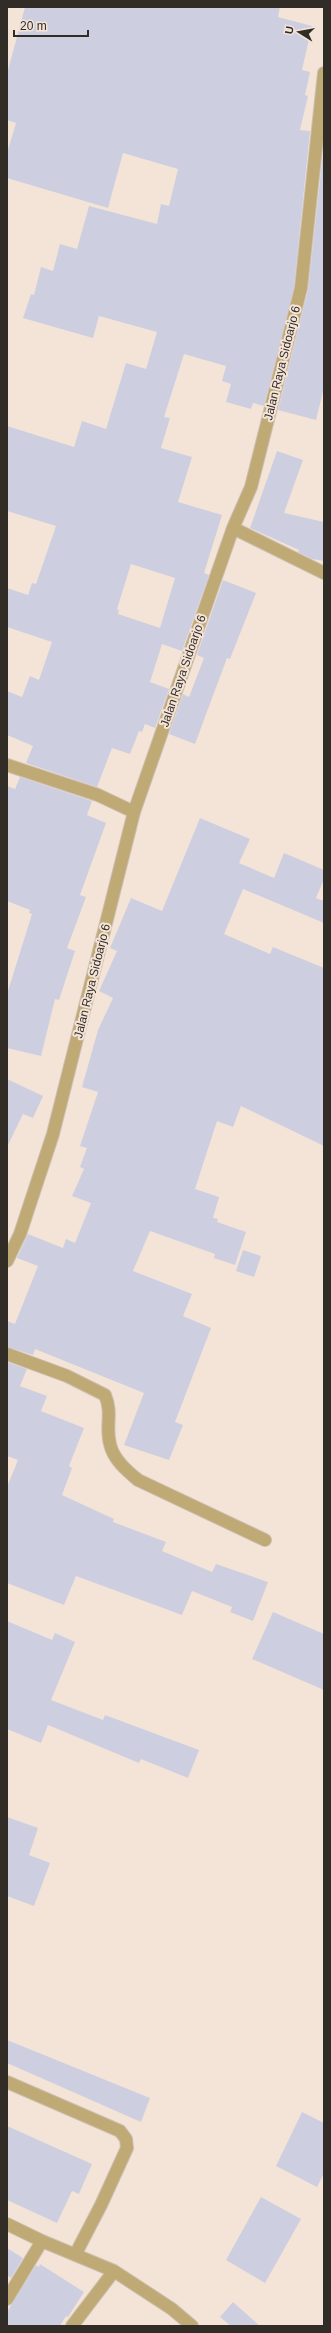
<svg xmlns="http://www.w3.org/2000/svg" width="331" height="2333" font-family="Arial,sans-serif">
<rect width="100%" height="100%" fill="#f4e4d7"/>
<path fill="#cdcfe1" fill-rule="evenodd" d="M25,7H280L278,17L312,26L302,70L310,72L305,95L308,96L300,130L310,131L294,287L264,406L253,403L251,409L226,402L231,384L222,381L226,366L184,354L164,417L170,418L161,448L192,457L178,502L222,515L204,573L209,575L182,651L162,644L150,682L169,689L155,728L145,724L142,732L139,731L130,754L112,748L97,787L26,763L33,746L7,735V691L22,697L30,676L39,680L52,642L7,627V588L28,595L32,583L36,584L56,526L7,511V426L74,447L82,421L106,429L126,363L146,369L157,332L99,316L93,338L23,318L31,294L34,295L41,267L53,271L60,244L77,249L89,206L157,224L161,204L169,206L178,169L123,153L108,208L7,178V153L16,123L7,120V74ZM131,564L175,578L160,628L118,614L119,610L117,609Z
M324,144V387L316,420L278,410L308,290Z
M277,451L303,460L284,513L324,522V561L312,559L298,552L299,550L250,528Z
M223,580L256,593L230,659L227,658L195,744L169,734L183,694L189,697L204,658L197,655Z
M20,777L92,801L87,815L106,823L80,895L86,897L67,948L75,951L59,1000L55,999L41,1056L7,1048V994L32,914L29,913L30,910L7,901V786L15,789Z
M200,818L250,839L239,863L274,878L284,853L324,870V879L316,898L324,901V923L243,889L224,934L270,954L273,947L324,968V1146L241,1106L233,1127L217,1121L195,1189L219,1197L213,1218L218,1219L217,1222L246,1232L235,1265L214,1258L215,1254L150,1231L133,1271L192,1294L183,1316L211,1328L175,1422L183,1425L169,1460L124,1445L144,1393L35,1349L33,1355L7,1347V1321L15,1324L38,1266L17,1258L28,1234L63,1248L66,1239L75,1243L91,1203L72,1196L84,1169L80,1167L87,1148L80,1146L98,1092L82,1087L98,1030L113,998L99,991L117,951L110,948L131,898L162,911Z
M7,1079L43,1096L33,1118L23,1114L7,1147Z
M243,1250L261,1256L254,1277L236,1271Z
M7,1362L27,1369L20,1386L47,1396L41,1411L84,1428L69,1466L72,1468L62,1495L114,1519L113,1522L166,1542L162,1551L212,1572L216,1564L268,1582L253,1621L230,1612L232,1607L192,1591L182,1615L76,1576L64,1605L7,1583V1487L18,1460L7,1456Z
M273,1612L324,1634V1690L252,1659Z
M7,1621L52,1640L55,1633L75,1642L51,1700L103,1720L105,1715L199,1750L188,1778L141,1759L139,1763L48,1725L41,1743L7,1729Z
M7,1817L38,1828L29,1855L50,1863L34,1906L7,1896Z
M7,2040L150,2098L141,2122L7,2063Z
M302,2112L324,2123V2173L317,2187L276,2166Z
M7,2126L92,2164L79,2194L72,2191L57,2223L7,2200Z
M261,2197L301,2219L265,2283L226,2260Z
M7,2248L23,2258L11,2278L7,2275Z
M40,2264L84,2292L68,2317L66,2316L60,2326H7V2312L36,2265L39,2267Z
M233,2302L260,2326H231L220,2317Z"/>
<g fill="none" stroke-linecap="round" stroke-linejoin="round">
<defs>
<path id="minor" d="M233,528L324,573
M7,765L98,795L134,812
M7,1261L20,1234L53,1134L134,812L233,528L251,487L301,288L324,73
M7,1354L67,1376L105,1395C113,1414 105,1425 110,1444C113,1459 127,1471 138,1480L265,1540
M7,2082L120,2131L126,2139L127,2148L101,2205L75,2255
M7,2224L42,2241L114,2271L172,2309L192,2326
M7,2299L42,2241
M72,2326L114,2271"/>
</defs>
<use href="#minor" stroke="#cdbfb4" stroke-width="14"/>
<use href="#minor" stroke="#bfaa75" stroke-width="12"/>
</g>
<g text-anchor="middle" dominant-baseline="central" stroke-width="4" stroke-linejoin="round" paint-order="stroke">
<g font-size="12" fill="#322c27" stroke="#f4e4d7">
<text transform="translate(282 363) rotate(-76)">Jalan Raya Sidoarjo 6</text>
<text transform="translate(183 671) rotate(-71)">Jalan Raya Sidoarjo 6</text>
<text transform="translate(92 981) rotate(-76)">Jalan Raya Sidoarjo 6</text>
</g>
</g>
<rect width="331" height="2333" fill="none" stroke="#322c27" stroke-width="16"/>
<g transform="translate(299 32) rotate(281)" stroke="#f4e4d7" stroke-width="3" paint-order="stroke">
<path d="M0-3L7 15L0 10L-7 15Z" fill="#322c27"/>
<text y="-6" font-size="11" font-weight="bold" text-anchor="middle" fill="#322c27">U</text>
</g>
<path d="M14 30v6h74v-6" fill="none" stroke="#322c27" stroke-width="2"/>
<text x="20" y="30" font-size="12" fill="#322c27" stroke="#f4e4d7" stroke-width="3" paint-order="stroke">20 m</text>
</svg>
